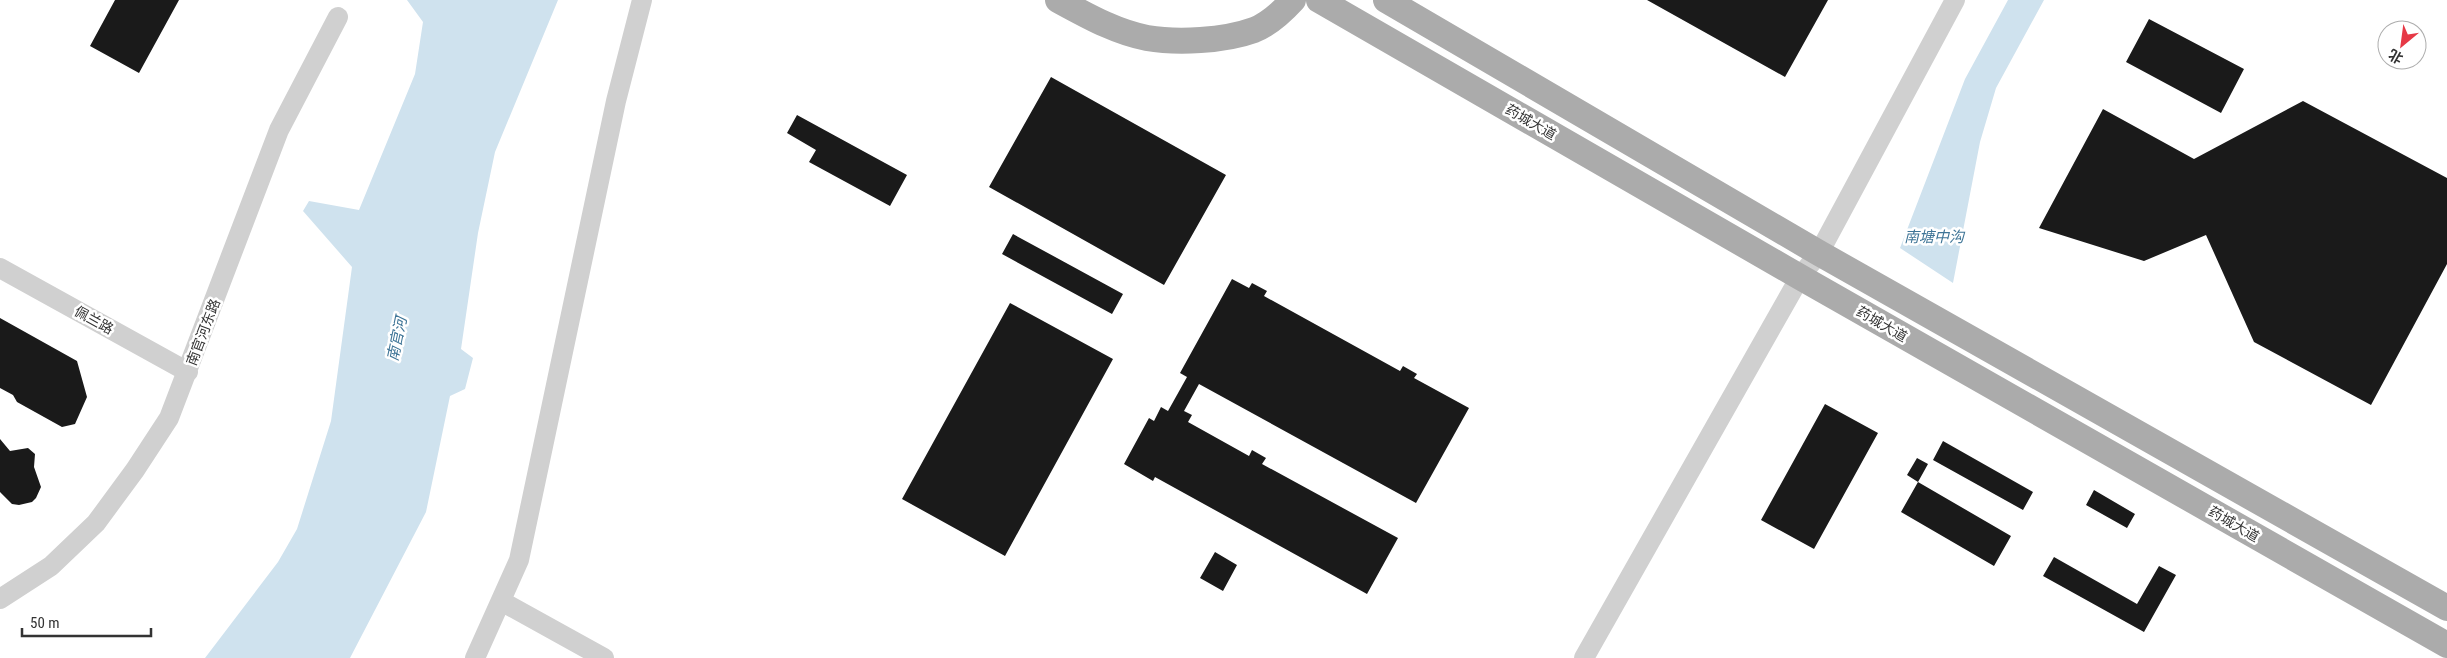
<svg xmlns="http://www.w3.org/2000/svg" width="2447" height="658" font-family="'Roboto Condensed','Noto Sans SC',sans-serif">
<rect width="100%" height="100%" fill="#fff"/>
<path fill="#cfe2ee" d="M407,0H558L495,152L478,233L461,349L473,358L465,389L450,396L426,512L350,658H205L278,562L297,529L331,421L352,267L303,211L309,201L359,210L415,74L423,22Z
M2008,0H2044L1996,88L1980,142L1953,283L1900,248L1965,79Z"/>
<path fill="#1a1a1a" d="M115,0H179L139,73L90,46Z
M1647,0H1828L1785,77Z
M2149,19L2244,69L2221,113L2126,62Z
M1051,77L1226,175L1164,285L989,187Z
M2303,101L2447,178V264L2371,405L2254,342L2206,235L2144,261L2039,228L2103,109L2194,159Z
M797,115L907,175L890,206L809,162L816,150L787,133Z
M1013,234L1123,294L1112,314L1002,254Z
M1232,279L1249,288L1252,283L1267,291L1264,296L1400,371L1403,366L1417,374L1414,378L1469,408L1416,503L1199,384L1184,411L1192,415L1188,422L1249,456L1252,450L1266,458L1262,464L1398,538L1367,594L1155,477L1153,481L1124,464L1149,418L1154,421L1161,407L1168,411L1187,377L1180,373Z
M1010,303L1113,359L1005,556L902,499Z
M0,318L77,361L87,397L75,424L62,427L17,402L13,395L0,388Z
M1825,404L1878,433L1814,549L1761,520Z
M0,439L10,451L28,448L35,454L34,467L41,487L36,498L32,502L19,505L12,504L0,492Z
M1943,441L2033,492L2023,510L1933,460Z
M1917,458L1928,464L1918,482L1907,475Z
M1918,482L2011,536L1994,566L1901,512Z
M2094,490L2135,514L2127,528L2086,505Z
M1215,552L1237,565L1223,591L1200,578Z
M2054,557L2137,604L2159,566L2176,575L2144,632L2043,576Z"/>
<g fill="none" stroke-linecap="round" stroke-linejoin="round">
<path stroke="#d0d0d0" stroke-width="20" d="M0,268L188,372
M0,599L51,566L96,523L135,470L169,418L279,130L338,17
M501,601L604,658
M475,658L519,560L616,101L642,0
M1584,658L1800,277L1819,253L1955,0"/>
<path stroke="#ababab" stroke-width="26" d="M1058,0C1086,15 1115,32 1147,38C1177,43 1224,41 1254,30C1269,24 1282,12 1293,0
M1319,0L1800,277L2447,645
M1386,0L1819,253L2447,608"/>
</g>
<g text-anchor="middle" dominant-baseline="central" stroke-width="5" stroke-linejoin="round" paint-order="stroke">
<g font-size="14" fill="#333" stroke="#fff">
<text transform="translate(1531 122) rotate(30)">药城大道</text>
<text transform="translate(94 320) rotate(29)">佩兰路</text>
<text transform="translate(1882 324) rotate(30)">药城大道</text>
<text transform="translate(203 332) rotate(-69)">南官河东路</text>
<text transform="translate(2234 524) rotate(30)">药城大道</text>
</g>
<g font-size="15" font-style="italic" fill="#3f7597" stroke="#fff">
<text x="1934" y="237">南塘中沟</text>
<text transform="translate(397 339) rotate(-78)">南官河</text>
</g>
</g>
<g transform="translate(2402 45) rotate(209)"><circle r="24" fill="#ffffff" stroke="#adadad"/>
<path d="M0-4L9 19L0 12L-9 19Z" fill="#e63946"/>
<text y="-8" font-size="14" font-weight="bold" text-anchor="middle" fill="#333333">北</text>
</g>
<path d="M22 628v8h129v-8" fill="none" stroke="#333333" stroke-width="2.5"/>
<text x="30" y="628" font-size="15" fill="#333333" stroke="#ffffff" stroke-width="4" paint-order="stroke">50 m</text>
</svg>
